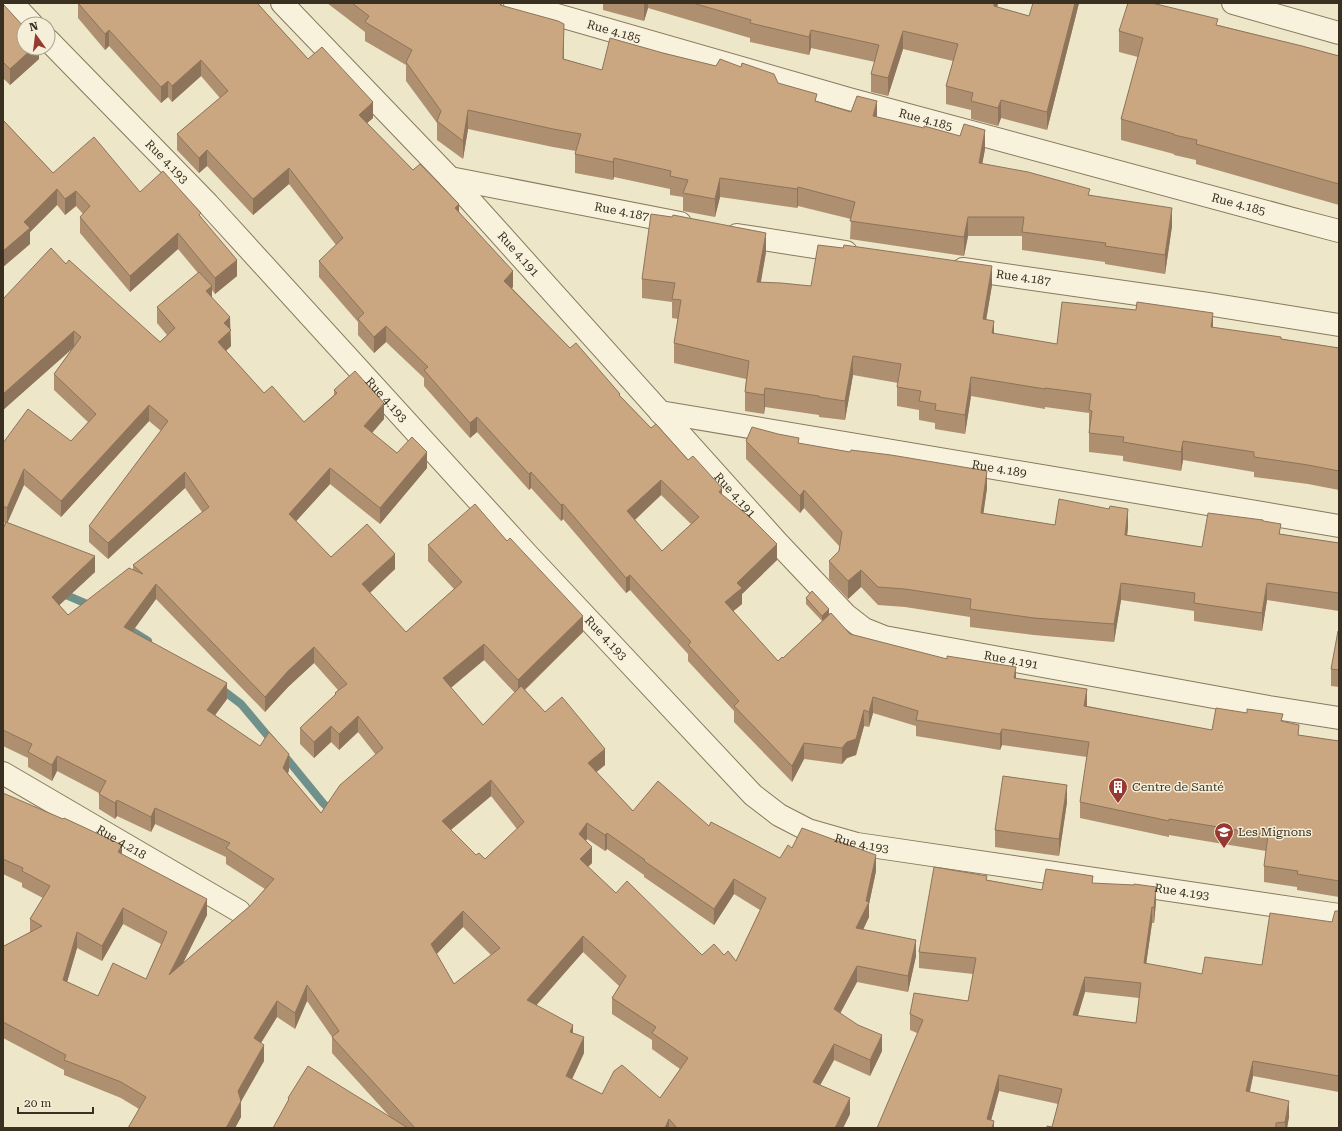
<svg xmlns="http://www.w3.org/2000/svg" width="1342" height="1131" font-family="'Roboto Serif',serif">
<rect width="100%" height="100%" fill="#ede6c9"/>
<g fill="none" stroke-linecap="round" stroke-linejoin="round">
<path stroke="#70908b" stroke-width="8" d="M59,592L94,607
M124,626L148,641
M220,688L241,704L273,742
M283,754L323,803L334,814"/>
<defs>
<g id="minor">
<path d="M12,3L32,24"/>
<path id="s1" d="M282,3L450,178L778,543L846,615L864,629L884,637L1269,707L1339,718"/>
<path id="s2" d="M515,3L849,99L1293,219L1339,231"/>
<path d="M1233,3L1339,33"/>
<path id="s3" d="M48,40L208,204L527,554L753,795L779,815L808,830L857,844L1339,915"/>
<path id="s4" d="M450,178L680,223"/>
<path d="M737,235L846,252"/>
<path id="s5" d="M963,269L1208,304L1339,325"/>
<path id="s6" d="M660,412L1339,526"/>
<path id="s7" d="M3,773L239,911"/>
</g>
</defs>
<use href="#minor" stroke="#89795e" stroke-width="24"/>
<use href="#minor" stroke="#f8f2dc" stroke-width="22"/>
</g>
<path fill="#ae8f6f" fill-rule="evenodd" d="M78,3H258V4L308,59L373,118L367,123L413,170L459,212L513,287L512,288L570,348L620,396L651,428L688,460L722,495L777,560L742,594V604L733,611L778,661L783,658L822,621L806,604V598L829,615L850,634L1016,679L1087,706L1212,730L1283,721L1299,735L1339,741V897L1297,890V887L1264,882V866L1266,851L1169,835V837L1080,818V802L1087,757L1002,745L1000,750L916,736V726L873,713L869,727L864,726L856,755L847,758L842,764L804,759L792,782L734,722V711L688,661V654L630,590L626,593L563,519L561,521L531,488L529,490L477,432L470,438L424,386V378L386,342L374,353L358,335V322L319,277V261L336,245L289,184L253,215L207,166L199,173L177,150V134L220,98L201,76L172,102L168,97L161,103L109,46L105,50L78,18ZM661,495L691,524L662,551L635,520Z
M327,3H502V6L564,43V59L602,70L663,53L778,83L817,101L851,112L877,117L985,149L982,164L1090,195L1172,226L1165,274L1105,264V262L1022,250V236H968L964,256L850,239L851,219L798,206L797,208L720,197L715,217L683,211V197L670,195V189L614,177L613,180L575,173V154L576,151L553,147L468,129L463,159L437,140V123L406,81V65L365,41V32Z
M603,3H998L997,7L1029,16L1079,3L1047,130L1001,118L998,126L971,119V110L946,104V86L953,61L903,49L888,96L871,92V74L875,62L811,48L809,55L750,42V38L648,8L644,21L603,10Z
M3,4L39,48V59L10,85L3,78Z
M1218,25L1339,56V205L1196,164V160L1174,155V154L1121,140V119L1138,57L1119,52V31Z
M3,120L53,173L140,192L201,217L237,276L215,294L212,290V298L230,329L231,346L226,351L264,393L304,422L334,395V390L384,419L372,433L397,453L427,468L380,524L330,484L296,521L331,557L395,569L370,593L406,632L454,589L428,561V545L583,632L525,690L545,712L605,765L596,772L633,811L709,826L780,858L792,848L876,871L869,904V917L863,930L916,956L908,992L857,982L840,1013L882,1051L870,1076L834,1060L820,1085L850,1114L843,1128H273L288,1102V1098L391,1118L332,1053V1037L307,1001L295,1029L277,1017L261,1043L264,1061L241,1100V1117L235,1128H128L139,1109L121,1098L64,1075V1070L3,1038V946H4L30,932V919L43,898L22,887V883L3,874V793L122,854L207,915L183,963L250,906L265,889L226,864V857L155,824L151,832L117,816L115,819L99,809V793L57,771L52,781L28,767V758L3,746V529L5,523L3,522V443L71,441L88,422L54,390V374L72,349L3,410V299L66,264L160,342L167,335L157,323V307L198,273L178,249L130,292L80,233V217L83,214L76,206L65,215L57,205L30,232V244L3,267ZM149,421L161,431L89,526V542L108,559L185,488L202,512L133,565V570L68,615L59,605L95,572L7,522L24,485L61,517ZM156,599L265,712L288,687L314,663L338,690L335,693V695L300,728V744L314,758L331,742L339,750L358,732L376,755L321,813L288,774L289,770L215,715L227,699L132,632ZM484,660L515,693L483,725L451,688ZM491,796L517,829L485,859L476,855L451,830ZM587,839L605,851L607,849L644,875V877L714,925L734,894L760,910L736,961L724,955H702L616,893L588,867L592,863L586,841ZM123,924L161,944L146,979L98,996L67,982L77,948L102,961ZM463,927L491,955L454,984L436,954ZM583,952L619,986L612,998V1014L652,1040V1049L680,1069L660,1098L602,1094L572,1079L584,1053L573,1033L536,1005Z
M766,252L761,282L811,286L992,285L986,320L994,334L1057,344L1213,328L1339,348V490L1308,484L1254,477V472L1183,460L1181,471L1123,461V456L1089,452V413L1045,407V409L971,396L965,434L935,429V423L919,420V410L897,406V387L898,383L853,375L845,420L819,417V415L765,407L764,414L745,411V392L746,379L674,363V343L678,319L672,318V302L642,298V279Z
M746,441L799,443L987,488L983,513L1055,525L1128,527L1127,535L1202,547L1263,522L1281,534L1339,543V611L1267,600L1262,631L1194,621V611L1121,600L1114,642L1034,635L970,627V617L905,607L878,605L861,587L848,599L829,579V561L839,551L840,547L804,508L800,513L746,459Z
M1339,631V687L1331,686V669Z
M1067,802L1059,856L995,847V830Z
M987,880L1042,890L1093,883L1156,902L1154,923H1152L1146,964L1202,974L1262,965L1332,922L1339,911V1092L1253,1076L1250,1092L1289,1117L1287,1128H1047L1052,1127L1058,1104L999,1091L991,1120L994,1128L917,1033L910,1030V1014L968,1001L973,974L919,968V952ZM1085,992L1139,998L1136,1023L1078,1016Z"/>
<path fill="#8d745a" d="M644,3H648V8L644,21Z
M994,3H998L994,24Z
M1075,3H1079L1047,130V112Z
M564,24V43L563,77V59Z
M109,30V46L105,50V34Z
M811,30V48L809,55V37Z
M903,31V49L888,96V78Z
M33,48H39V59L10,85V69Z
M201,60V76L172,102V86Z
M168,81V97L161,103V87Z
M1001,100V118L998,126V108Z
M877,101V120L873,116Z
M373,102V118L359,130V115Z
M468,110V129L463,159V141Z
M985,130V149L979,182V163Z
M207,150V166L199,173V158Z
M614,158V177L613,180V162Z
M289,168V184L253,215V199Z
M720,178V197L715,217V199Z
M798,187V206L797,208V189Z
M57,189V205L30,232V244L3,267V251L24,222Z
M76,191V206L65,215V199Z
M459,204V220L455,208Z
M1172,208V226L1165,274V255Z
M968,217V236L964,256V237Z
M178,233V249L130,292V276Z
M766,233V252L757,302V282Z
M237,260V276L215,294V278Z
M992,266V285L983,338V319Z
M513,271V287L504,296V281Z
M212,286V302L206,291Z
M1213,313V332L1211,327Z
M230,317L231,346L218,358V342L224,323Z
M994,321V340L992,333Z
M386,326V342L374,353V337Z
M74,331V347L3,410V394Z
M853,356V375L845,420V401Z
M971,377V396L965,434V415Z
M765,388V407L764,414V395Z
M384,403V419L364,442V426Z
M149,405V421L61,517V501Z
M477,417V432L470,438V423Z
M1183,441V460L1181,471V452Z
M427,452V468L380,524V508Z
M330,468V484L289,529V514Z
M24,469V485L7,524V508Z
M987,471V488L981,531V513Z
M185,472V488L108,559V543Z
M531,472V488L529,490V474Z
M661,480V495L627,527V511Z
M722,488V504L719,492Z
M804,490V508L800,513V496Z
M563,504V519L561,521V505Z
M1128,509V527L1125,553V535Z
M777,544V560L742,594V604L725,618V602L737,583Z
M395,554V569L362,600V584Z
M95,556V572L52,612V597Z
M861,570V587L848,599V581Z
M630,575V590L626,593V578Z
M1121,583V600L1114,642V624Z
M1267,583V600L1262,631V613Z
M156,584V599L124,643V627Z
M829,609V615L822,621V616Z
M583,616V632L518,696V680Z
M484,644V660L443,694V678Z
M314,647V663L288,687L265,712V697L288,671Z
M1016,667V683L1014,678Z
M227,683V699L207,726V710Z
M1087,689V705L1084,721V706Z
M873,697V713L869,727V712Z
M864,710V726L856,755L847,758L842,764V748Z
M358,716V732L339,750V734Z
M331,726V742L314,758V742Z
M1002,729V745L1000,750V734Z
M804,743V759L792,782V766Z
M605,749V765L588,779V763Z
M289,754V770L283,784V768Z
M57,756V771L52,781V765Z
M491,780V796L442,837V821Z
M1067,785V802L1059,856V839Z
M117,800V816L115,819V803Z
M155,808V824L151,832V817Z
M587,823V839L579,850V834Z
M607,833V849L605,851V835Z
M122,845V861L118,852Z
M592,847V863L580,874V859Z
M876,855V871L869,904V917L856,944V928L866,901Z
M734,879V894L714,925V909Z
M1156,887V902L1154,923V908Z
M207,899V915L169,991V975Z
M1152,907V923L1144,979V963Z
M123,908V924L102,961V946Z
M463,911V927L431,960V944Z
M77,932V948L63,996V980Z
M583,936V952L527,1016V1000Z
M916,940V956L908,992V976Z
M857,966V982L834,1025V1009Z
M1085,977V992L1073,1031V1015Z
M307,985V1001L295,1029V1013Z
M277,1001V1017L254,1054V1038Z
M573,1025V1041L570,1032Z
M882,1035V1051L870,1076V1060Z
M584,1037V1053L566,1092V1076Z
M834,1044V1060L813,1098V1082Z
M264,1045V1061L238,1107V1091Z
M1253,1061V1076L1246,1107V1091Z
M999,1075V1091L989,1128L987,1119Z
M850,1098V1114L843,1128H835Z
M241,1101V1117L235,1128H226Z
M1289,1101V1117L1287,1128H1285V1122Z
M669,1119V1128H665Z
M994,1121V1128H992Z"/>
<path fill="#caa681" stroke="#8d745a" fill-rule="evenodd" d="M78,3H257L308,59L322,47L373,102L359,115L413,170L420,164L459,204L455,208L513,271L504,281L570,348L576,343L620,394L619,395L651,428L656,424L688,460L693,456L722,488L719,492L751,518L777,544L737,583L742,588L725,602L778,661L782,657L783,658L831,613L850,634L947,659V656L1016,667L1014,678L1087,689L1084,706L1212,730L1216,708L1247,713V709L1283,714L1281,721L1299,725L1298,735L1339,741V881L1297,874L1298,871L1264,866L1268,835L1169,819V821L1080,802L1089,742L1002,729L1000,734L916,720L918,711L873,697L869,712L864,710L856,739L847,742L842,748L804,743L792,766L734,706L739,701L688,645L691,642L630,575L626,578L563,504L561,505L531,472L529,474L477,417L470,423L424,370L428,367L386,326L374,337L358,319L364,313L319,261L343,238L289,168L253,199L207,150L199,158L177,134L228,91L201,60L172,86L168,81L161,87L109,30L105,34ZM661,480L699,517L662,551L627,511Z
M352,3H501L500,5L558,21L564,24L563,59L602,70L610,38L663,53L716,66L720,59L741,67L742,63L774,74L778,83L817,94L815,101L851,112L857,96L877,101L873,116L924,128V126L960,136L964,124L985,130L979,163L1028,172L1090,189L1088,195L1172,208L1165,255L1105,246L1106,243L1022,232L1024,217H968L964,237L850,221L855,202L798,187L797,189L720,178L715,199L683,193L688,180L670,176L671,171L614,158L613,162L575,154L581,134L553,129L468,110L463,141L437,121L441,111L406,62L412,50L365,22L369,16Z
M693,3H994V6L1029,16L1033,3H1075L1047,112L1001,100L998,108L971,101L973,93L946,86L958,44L903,31L888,78L871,74L879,45L811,30L809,37L750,23L751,20Z
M1128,3H1152L1218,19L1216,25L1302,46L1339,56V184L1196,144L1197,140L1174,135V134L1121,119L1143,38L1119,31Z
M3,4L24,27V48H33L10,69L3,62Z
M3,120L53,173L94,137L140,192L163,171L201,213L199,215L237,260L215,278L178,233L130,276L80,217L90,206L76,191L65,199L57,189L24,222L30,228L3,251Z
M651,214L672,217L673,215L766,233L757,282L781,283L811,286L818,245L843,248L844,245L992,266L983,319L994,321L992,333L1057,344L1062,302L1136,310L1137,302L1213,313L1211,327L1281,337V339L1339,348V471L1308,465L1254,457V452L1183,441L1181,452L1123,442L1124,437L1089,433L1092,411L1089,410L1091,394L1045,388V389L971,377L965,415L935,410L936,404L919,401L921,391L897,387L901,364L853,356L845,401L819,397V396L765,388L764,395L745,392L749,361L674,343L681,300L672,299L675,283L642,279Z
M51,248L66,264L69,260L160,342L175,328L157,307L199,272L212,286L206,291L230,317L224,323L231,330L218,342L264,393L272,386L304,422L337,393L334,390L355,371L384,403L364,426L397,453L412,437L427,452L380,508L330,468L289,514L331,557L367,524L395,554L362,584L406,632L462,582L428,545L475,504L507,541L510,538L583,616L518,680L484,644L443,678L483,725L521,686L545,712L562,697L605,749L588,763L633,811L658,781L709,826L711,822L780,858L788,845L792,848L802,828L876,855L866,901L869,902L856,928L916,940L908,976L857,966L834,1009L858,1025L882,1035L870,1060L834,1044L813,1082L850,1098L835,1128H677L669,1119L665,1128H415L332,1037L339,1031L307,985L295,1013L277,1001L254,1038L264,1045L238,1091L241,1101L226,1128H128L146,1097L121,1082L64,1060L66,1055L3,1022V946H4L42,926L30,919L50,886L22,871L23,868L3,859V793L63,819L64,818L122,845L118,852L207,899L169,975L250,906L274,879L226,848L230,843L155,808L151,817L117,800L115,803L99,794L106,781L57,756L52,765L28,752L32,744L3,730V529L6,522L95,556L52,597L68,615L129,568L143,574L133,565L209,507L185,472L108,543L89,526L168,421L149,405L61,501L24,469L7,508L3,506V443L28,409L71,441L96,414L54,374L81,337L74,331L3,394V299ZM156,584L265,697L288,671L314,647L347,684L335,693L336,694L300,728L314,742L331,726L339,734L358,716L383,748L340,785L321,813L283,768L289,754L269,732L260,746L207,710L227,683L124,627ZM491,780L524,822L485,859L479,853L476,855L442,821ZM587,823L605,835L607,833L645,860L644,861L714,909L734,879L766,898L736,961L728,951L724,955L714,944L702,955L627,881L616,893L580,859L592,847L579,834ZM123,908L167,932L146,979L113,963L98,996L63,980L77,932L102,946ZM463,911L500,948L454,984L431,944ZM583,936L626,976L612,998L656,1027L652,1033L688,1058L660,1098L622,1065L614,1071L602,1094L566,1076L584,1037L570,1032L573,1025L527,1000Z
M752,427L778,434L799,438L798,443L850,452L851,450L891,455L987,471L981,513L1055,525L1059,499L1109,509L1110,506L1128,509L1125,535L1202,547L1208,513L1263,520V521L1281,524L1279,534L1339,543V593L1267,583L1262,613L1194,603L1195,593L1121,583L1114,624L1034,618L970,609L971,599L905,589L878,587L861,570L848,581L829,561L839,551L842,532L804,490L800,496L746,441Z
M812,591L829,609L822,616L806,598Z
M1338,631H1339V670L1331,669Z
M1003,776L1067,785L1059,839L995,830Z
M934,867L987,876L986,880L1042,890L1046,869L1093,876L1092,883L1134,885V884L1156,887L1154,908L1152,907L1144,963L1172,968L1202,974L1205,957L1262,965L1270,913L1332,922L1335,911H1339V1076L1253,1061L1246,1091L1289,1101L1285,1122L1276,1123V1128H1047V1126L1052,1127L1062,1089L999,1075L987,1119L994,1121L992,1128H877L923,1020L910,1014L914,993L968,1001L976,958L919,952ZM1085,977L1141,983L1136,1023L1073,1015Z
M308,1066L408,1128H273L289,1099L288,1098Z"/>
<defs>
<symbol id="building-pin" viewBox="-11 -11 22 30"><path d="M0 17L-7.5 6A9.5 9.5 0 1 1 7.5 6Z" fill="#963930" stroke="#f5efd9"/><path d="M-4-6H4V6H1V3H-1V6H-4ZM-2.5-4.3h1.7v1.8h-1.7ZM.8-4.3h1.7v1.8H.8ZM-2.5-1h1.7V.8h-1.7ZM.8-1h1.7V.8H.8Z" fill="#fff"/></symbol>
<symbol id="school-pin" viewBox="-11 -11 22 30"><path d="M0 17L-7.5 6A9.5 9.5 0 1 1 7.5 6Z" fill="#963930" stroke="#f5efd9"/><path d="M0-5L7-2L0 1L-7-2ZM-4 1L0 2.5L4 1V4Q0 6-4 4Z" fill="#fff"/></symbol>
</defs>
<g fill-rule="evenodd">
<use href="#building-pin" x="1107" y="776" width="22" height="30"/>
<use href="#school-pin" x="1213" y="821" width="22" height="30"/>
</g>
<g text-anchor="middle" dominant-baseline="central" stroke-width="3" stroke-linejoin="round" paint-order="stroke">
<g font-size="12" fill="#3a3021" stroke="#f5efd9">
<text stroke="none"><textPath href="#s2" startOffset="103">Rue 4.185</textPath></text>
<text stroke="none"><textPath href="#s2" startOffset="427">Rue 4.185</textPath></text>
<text stroke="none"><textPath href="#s3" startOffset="170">Rue 4.193</textPath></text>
<text stroke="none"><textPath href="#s2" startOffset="751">Rue 4.185</textPath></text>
<text stroke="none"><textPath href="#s4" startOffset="175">Rue 4.187</textPath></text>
<text stroke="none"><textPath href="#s1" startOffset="345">Rue 4.191</textPath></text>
<text stroke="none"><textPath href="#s5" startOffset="61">Rue 4.187</textPath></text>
<text stroke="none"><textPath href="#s3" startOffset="494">Rue 4.193</textPath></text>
<text stroke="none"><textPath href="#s6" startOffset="344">Rue 4.189</textPath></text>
<text stroke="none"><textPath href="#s1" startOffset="669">Rue 4.191</textPath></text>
<text stroke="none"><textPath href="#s3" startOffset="818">Rue 4.193</textPath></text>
<text stroke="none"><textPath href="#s1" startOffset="1006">Rue 4.191</textPath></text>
<text stroke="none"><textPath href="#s7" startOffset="137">Rue 4.218</textPath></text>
<text stroke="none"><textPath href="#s3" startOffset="1154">Rue 4.193</textPath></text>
<text stroke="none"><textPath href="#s3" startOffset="1478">Rue 4.193</textPath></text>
</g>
<g font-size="12" fill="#3a3021" stroke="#f5efd9" text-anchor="start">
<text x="1132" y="787">Centre de Santé</text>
<text x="1238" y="832">Les Mignons</text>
</g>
</g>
<rect width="1342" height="1131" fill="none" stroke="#3a3021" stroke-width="8"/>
<g transform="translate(36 36) rotate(346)"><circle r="19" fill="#f5efd9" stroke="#aaa38f"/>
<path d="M0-3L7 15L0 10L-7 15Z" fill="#963930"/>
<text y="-6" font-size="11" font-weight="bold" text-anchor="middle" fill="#3a3021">N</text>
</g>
<path d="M18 1107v6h75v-6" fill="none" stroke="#3a3021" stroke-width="2"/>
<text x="24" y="1107" font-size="12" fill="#3a3021" stroke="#f5efd9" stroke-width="3" paint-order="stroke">20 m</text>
</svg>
